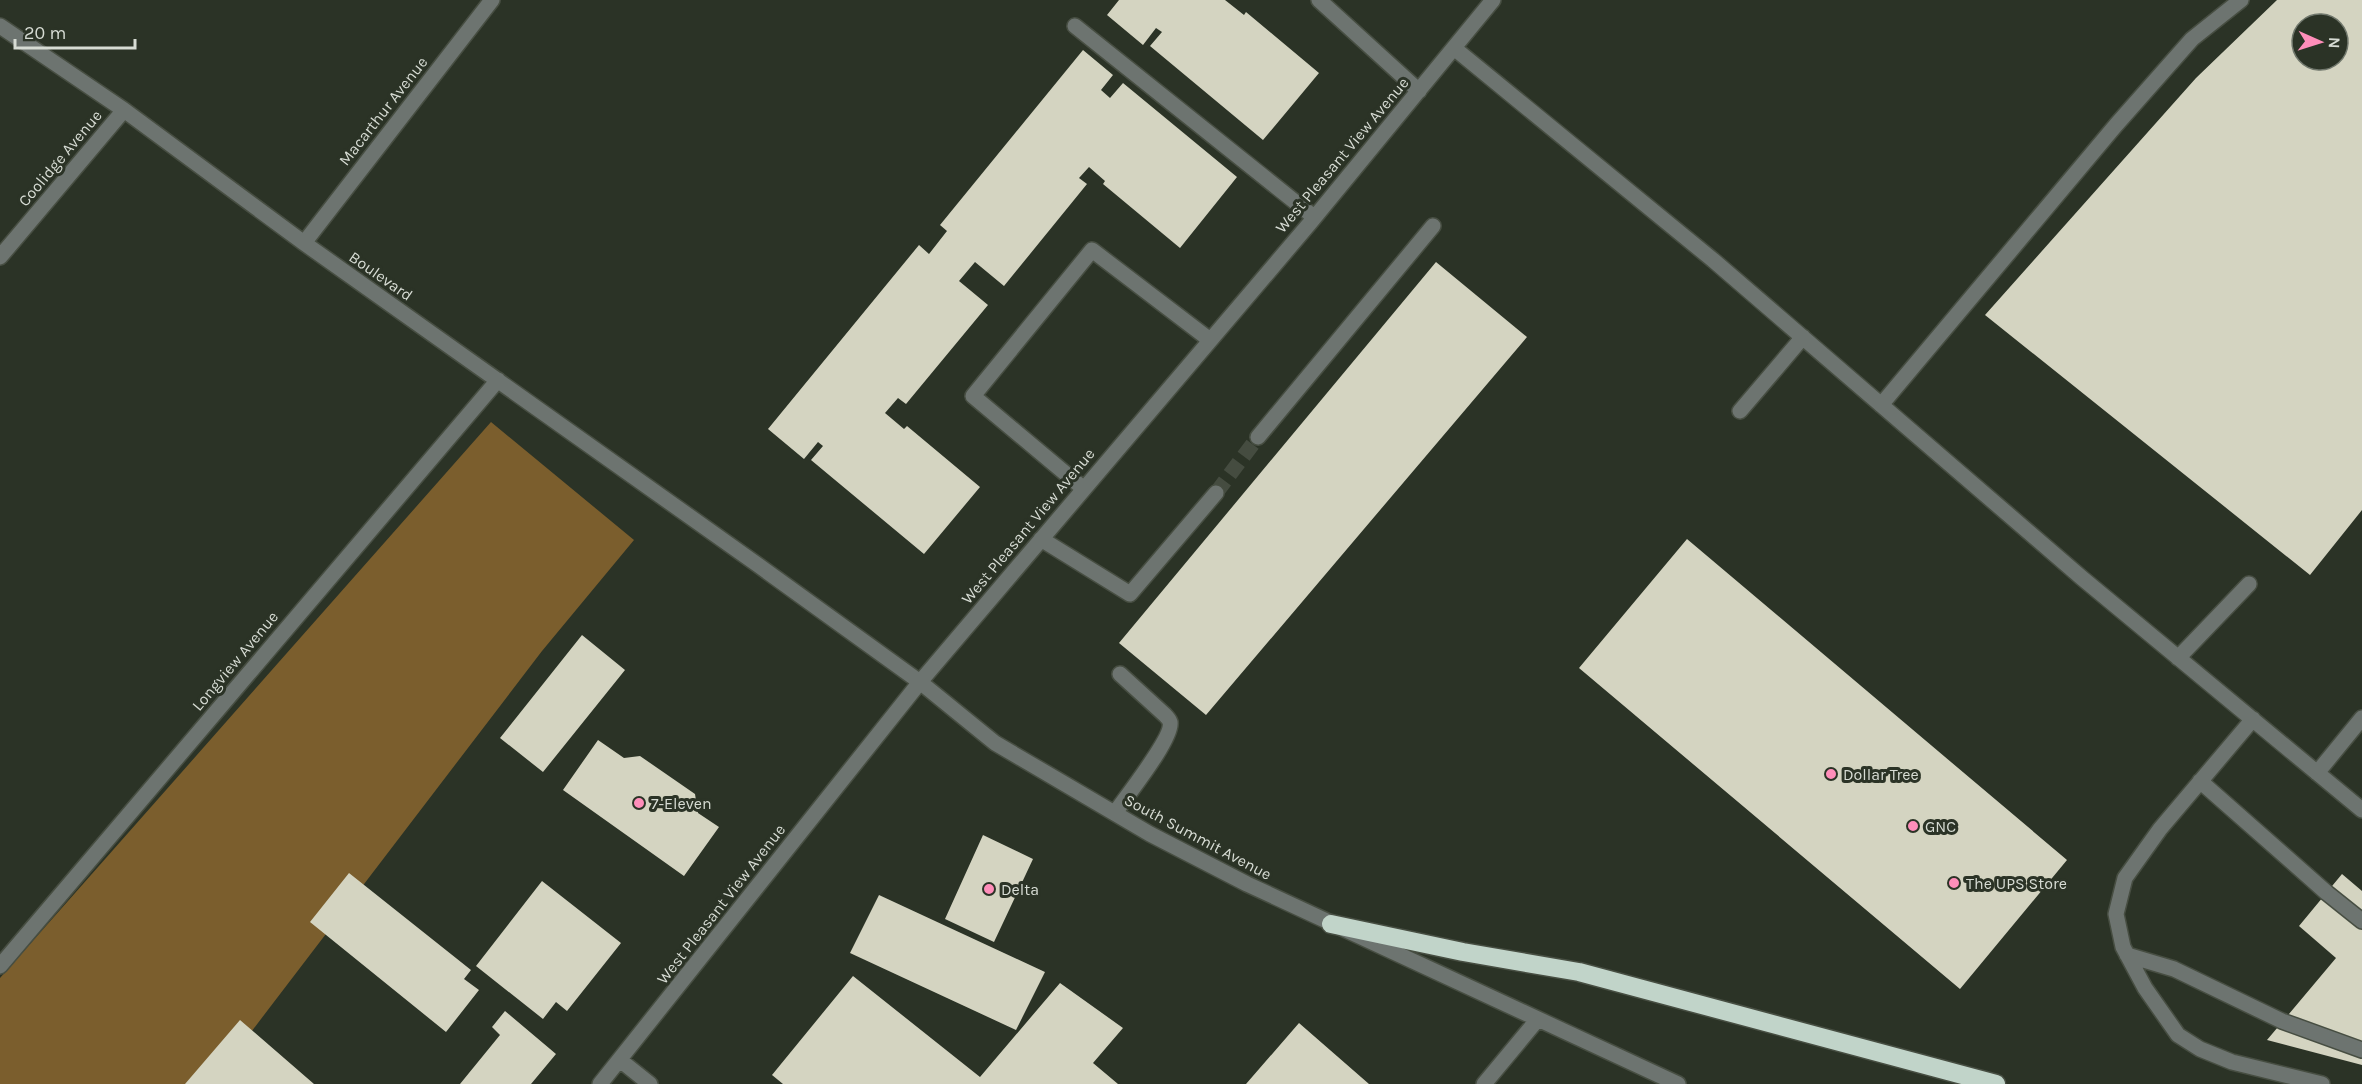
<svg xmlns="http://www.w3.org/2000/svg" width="2362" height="1084" font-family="Karla,sans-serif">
<rect width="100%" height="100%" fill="#2b3326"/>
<path fill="#7b5e2d" d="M491,422L634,540L542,651L248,1036L206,1084H0V978Z"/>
<path fill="#d4d4c1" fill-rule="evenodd" d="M1119,0H1225L1244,15L1246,12L1319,73L1263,140L1150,46L1162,32L1156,28L1143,45L1107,15Z
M2277,0H2362V510L2310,575L1985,315L2196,78ZM2302,24H2338V60H2302Z
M1083,50L1113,75L1101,90L1110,98L1123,83L1237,177L1180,248L1103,184L1105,181L1089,167L1079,178L1087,184L1004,286L975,262L959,281L988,305L906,404L898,398L885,413L904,429L907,426L980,487L924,554L811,460L823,446L818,442L804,459L768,429L919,245L929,254L947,231L940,225Z
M1436,262L1527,337L1206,715L1119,643Z
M1687,539L2067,860L1960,989L1579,668Z
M582,635L625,670L543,772L500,738Z
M598,740L624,758L640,756L695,794L698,813L719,827L684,876L563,790Z
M983,835L1033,859L994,942L945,919Z
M349,873L471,970L464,979L479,990L446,1032L310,922Z
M2342,874L2362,891V1065L2267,1040L2336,958L2299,926Z
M542,881L621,943L567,1011L556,1002L543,1019L476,966Z
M879,895L1045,972L1016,1030L850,953Z
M853,976L980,1077L1060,983L1123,1028L1093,1063L1118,1084H783L772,1075Z
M505,1011L556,1054L531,1084H460L500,1035L492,1027Z
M240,1020L314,1084H185Z
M1299,1023L1369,1084H1246Z"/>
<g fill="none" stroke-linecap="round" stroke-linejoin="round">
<path stroke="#454c40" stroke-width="15" stroke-dasharray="15 8" stroke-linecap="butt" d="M1216,493L1258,437"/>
<defs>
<path id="minor" d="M1319,0L1419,91
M0,26L124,110L304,243L758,565L920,682L995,743L1150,834L1247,884L1678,1084
M1075,26L1314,217
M1454,48L1713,260L2082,578L2362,810
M304,243L492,0
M0,257L124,110
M1881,405L2116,125L2192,39L2241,0
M1740,411L1803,337
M1258,437L1433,226
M1084,489L973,396L1092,250L1210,340
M1041,539L1130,594L1216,493
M2178,658L2249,584
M2253,719L2160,829L2125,878L2116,914L2123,947L2145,988L2178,1035L2200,1049L2232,1062L2322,1084
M2317,773L2362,718
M2200,781L2327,893L2362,921
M1115,813C1125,798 1174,737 1170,722C1169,719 1167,717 1165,715L1120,674
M2127,955L2174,969L2282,1021L2362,1050
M0,966L498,380
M620,1060L650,1084
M600,1084L920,682L1310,223L1493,0
M1484,1084L1538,1019"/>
<path id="highway" d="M1331,924L1463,952L1579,972L1996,1084"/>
</defs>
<use href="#minor" stroke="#474e42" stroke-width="18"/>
<use href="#highway" stroke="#474e42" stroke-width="21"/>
<use href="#minor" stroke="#6d7470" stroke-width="15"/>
<use href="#highway" stroke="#c1d4c9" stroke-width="18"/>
</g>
<g fill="#ff8eba" stroke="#2b3326" stroke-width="2">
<circle cx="1831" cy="774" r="6"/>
<circle cx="639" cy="803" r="6"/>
<circle cx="1913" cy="826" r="6"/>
<circle cx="1954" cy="883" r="6"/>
<circle cx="989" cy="889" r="6"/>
</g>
<g text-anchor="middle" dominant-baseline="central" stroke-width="6" stroke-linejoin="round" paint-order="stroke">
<g font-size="16" fill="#d7dcd4" stroke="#2b3326">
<text transform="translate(383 111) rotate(-52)">Macarthur Avenue</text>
<text transform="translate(1342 155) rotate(-50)">West Pleasant View Avenue</text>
<text transform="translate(60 158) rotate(-50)">Coolidge Avenue</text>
<text transform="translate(381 276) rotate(35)">Boulevard</text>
<text transform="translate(1028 526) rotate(-50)">West Pleasant View Avenue</text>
<text transform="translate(235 661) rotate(-50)">Longview Avenue</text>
<text transform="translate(1198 837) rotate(28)">South Summit Avenue</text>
<text transform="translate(721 904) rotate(-52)">West Pleasant View Avenue</text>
</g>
<g font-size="16" fill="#d7dcd4" stroke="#2b3326" text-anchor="start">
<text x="1843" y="774">Dollar Tree</text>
<text x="651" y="803">7-Eleven</text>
<text x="1925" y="826">GNC</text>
<text x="1966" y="883">The UPS Store</text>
<text x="1001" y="889">Delta</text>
</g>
</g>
<g transform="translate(2320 42) rotate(93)"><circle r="28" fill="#2b3326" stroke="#70776c" stroke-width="1.5"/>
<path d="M0-4.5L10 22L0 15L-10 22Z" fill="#ff8eba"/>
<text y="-9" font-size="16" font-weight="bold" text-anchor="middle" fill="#d7dcd4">N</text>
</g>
<path d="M15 39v9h120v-9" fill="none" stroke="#d7dcd4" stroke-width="3"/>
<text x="24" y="39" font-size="18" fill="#d7dcd4" stroke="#2b3326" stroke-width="4.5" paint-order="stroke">20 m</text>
</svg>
